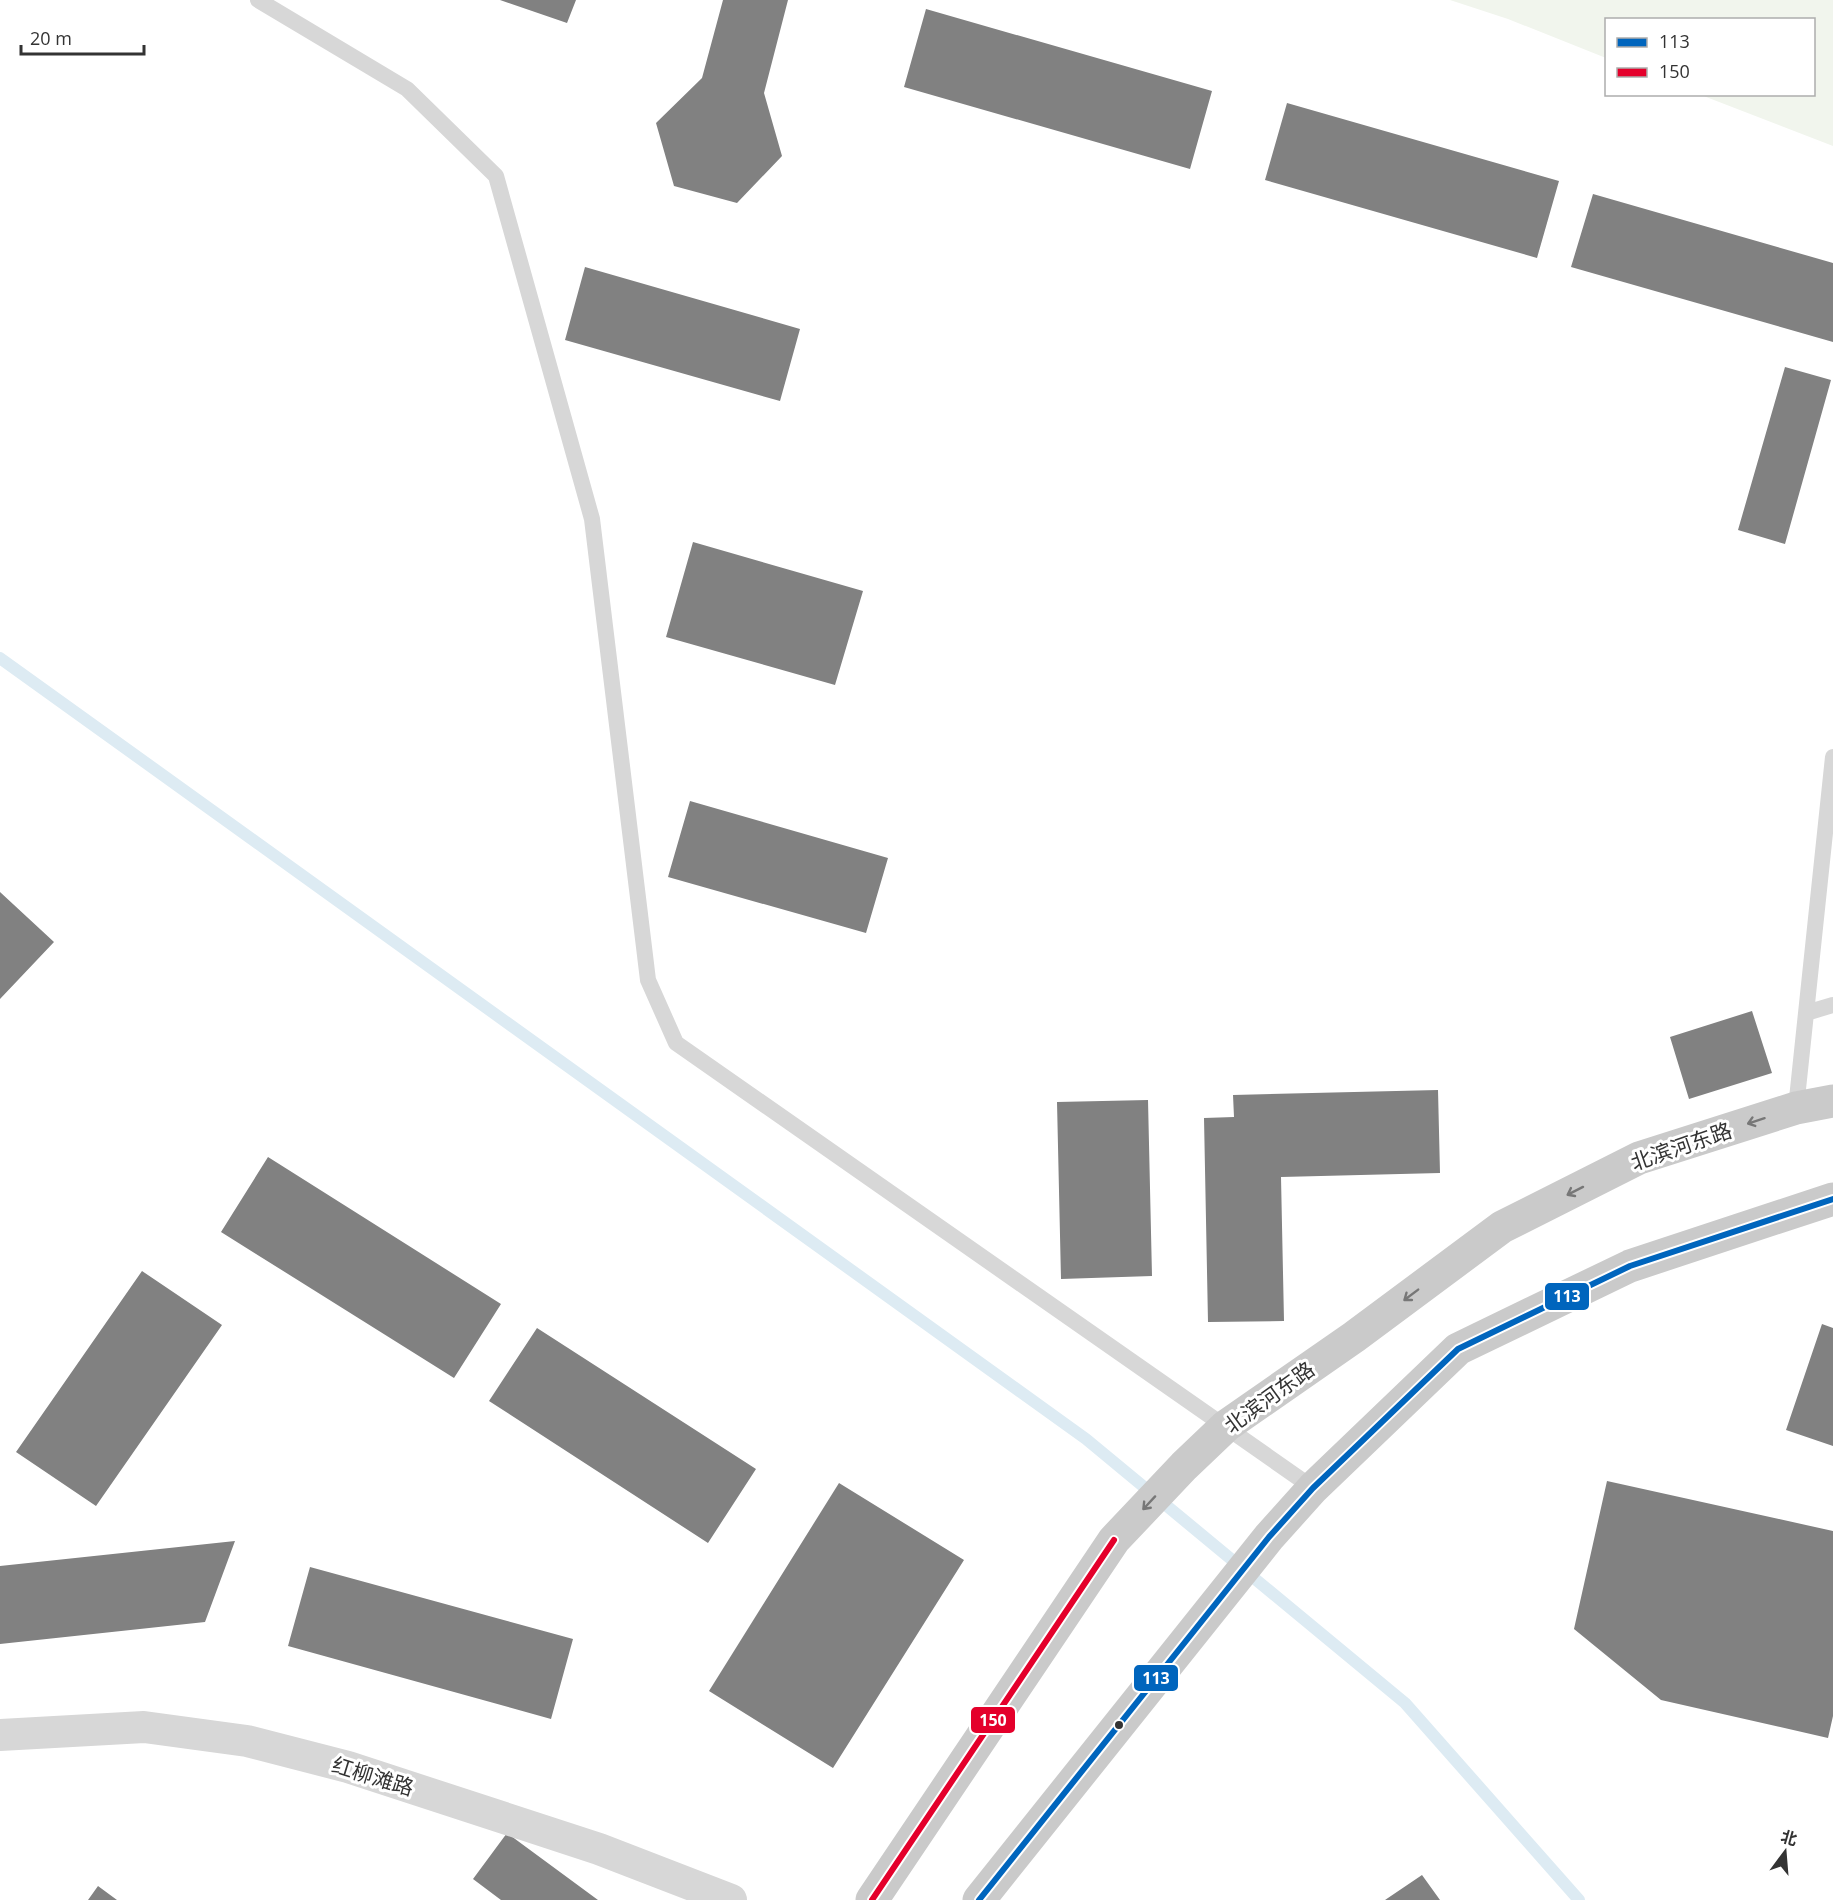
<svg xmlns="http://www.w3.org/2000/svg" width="1833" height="1900" font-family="'Open Sans','Noto Sans SC',sans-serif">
<rect width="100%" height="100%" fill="#fff"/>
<path fill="#f1f5ed" d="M1450,0H1833V146L1701,95L1814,94V20H1606V58L1508,19Z"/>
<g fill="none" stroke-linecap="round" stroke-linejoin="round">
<path stroke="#ddebf3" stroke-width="12" d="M0,658L1086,1439L1405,1703L1579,1900"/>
</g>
<path fill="#818181" d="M500,0H576L567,23Z
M723,0H788L764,93L782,156L737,203L674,186L656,123L702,78Z
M926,9L1212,91L1190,169L904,87Z
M1287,103L1559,181L1537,258L1265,180Z
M1593,194L1833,263V342L1571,267Z
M585,267L800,329L780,401L565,340Z
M1785,367L1831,380L1785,544L1738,530Z
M693,542L863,591L835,685L666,637Z
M690,801L888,858L866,933L668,877Z
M0,892L54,942L0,999Z
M1752,1011L1772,1073L1689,1099L1670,1037Z
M1438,1090L1440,1173L1281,1177L1284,1321L1208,1322L1204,1118L1234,1117L1233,1095Z
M1148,1100L1152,1276L1061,1279L1057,1102Z
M268,1157L501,1304L454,1378L221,1232Z
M142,1271L222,1325L96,1506L16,1452Z
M1822,1324L1833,1328V1446L1786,1430Z
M537,1328L756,1469L708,1543L489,1401Z
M1607,1481L1833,1531V1716L1828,1738L1661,1700L1574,1629Z
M839,1483L964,1560L833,1768L709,1691Z
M235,1541L205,1622L0,1644V1566Z
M310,1567L573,1639L551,1719L288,1646Z
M507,1833L598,1900H501L473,1879Z
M1422,1875L1440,1900H1385Z
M98,1886L117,1900H88Z"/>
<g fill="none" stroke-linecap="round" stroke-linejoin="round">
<path stroke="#d7d7d7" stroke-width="16" d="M258,0L407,89L496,176L592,519L648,980L676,1043L1313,1488
M1806,1013L1833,1005
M1796,1108L1833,757"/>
<path stroke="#d7d7d7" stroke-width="32" d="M0,1735L144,1727L247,1741L348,1767L599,1849L731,1900"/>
<path stroke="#cacaca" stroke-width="33" d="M872,1900L1114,1540L1184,1466L1226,1426L1354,1337L1502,1227L1639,1158L1796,1108L1833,1101
M979,1900L1269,1537L1313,1488L1458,1349L1630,1266L1833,1199"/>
<defs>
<path id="bus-1" d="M979,1900L1269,1537L1313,1488L1458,1349L1630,1266L1833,1199"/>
<path id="bus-2" d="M872,1900L1114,1540"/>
</defs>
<use href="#bus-1" stroke="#fff" stroke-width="10"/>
<use href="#bus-2" stroke="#fff" stroke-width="10"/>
<use href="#bus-1" stroke="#0065bd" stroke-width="6"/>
<use href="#bus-2" stroke="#e4002b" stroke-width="6"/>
</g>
<defs><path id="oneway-shaft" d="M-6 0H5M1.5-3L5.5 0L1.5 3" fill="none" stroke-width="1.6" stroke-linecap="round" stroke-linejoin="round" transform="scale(1.5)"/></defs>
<g stroke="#777">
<use href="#oneway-shaft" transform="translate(1756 1121) rotate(162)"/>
<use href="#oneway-shaft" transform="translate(1575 1191) rotate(153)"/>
<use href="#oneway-shaft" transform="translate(1411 1295) rotate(143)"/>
<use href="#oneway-shaft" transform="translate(1149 1503) rotate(133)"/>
</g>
<circle fill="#333" stroke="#fff" stroke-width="2" cx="1119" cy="1725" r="5"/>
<g text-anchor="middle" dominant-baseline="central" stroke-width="6" stroke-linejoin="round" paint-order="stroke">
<g font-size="21" fill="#333" stroke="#fff">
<text transform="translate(1681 1146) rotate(-19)">北滨河东路</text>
<text transform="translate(1269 1397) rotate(-36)">北滨河东路</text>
<text transform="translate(373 1776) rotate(17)">红柳滩路</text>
</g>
</g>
<g stroke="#fff" stroke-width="2">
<rect x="1544" y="1282" width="46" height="29" rx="6" fill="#0065bd"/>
<rect x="1133" y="1664" width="46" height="28" rx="6" fill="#0065bd"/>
<rect x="970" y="1706" width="46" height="28" rx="6" fill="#e4002b"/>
</g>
<g font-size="16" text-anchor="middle" font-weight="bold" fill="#fff">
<text x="1567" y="1302">113</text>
<text x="1156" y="1684">113</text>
<text x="993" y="1726">150</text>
</g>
<rect x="1605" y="18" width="210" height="78" fill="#ffffff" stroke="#adadad" stroke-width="1.5"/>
<rect x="1617" y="38" width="30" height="9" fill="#0065bd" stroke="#adadad" stroke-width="1.5"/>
<text x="1659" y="48" font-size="18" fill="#333333">113</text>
<rect x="1617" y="68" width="30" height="9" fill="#e4002b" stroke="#adadad" stroke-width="1.5"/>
<text x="1659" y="78" font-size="18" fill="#333333">150</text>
<g transform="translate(1785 1852) rotate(16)" stroke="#ffffff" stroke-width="4.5" paint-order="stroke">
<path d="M0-4.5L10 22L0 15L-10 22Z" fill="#333333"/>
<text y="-9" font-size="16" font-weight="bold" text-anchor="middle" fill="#333333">北</text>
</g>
<path d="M21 45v9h123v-9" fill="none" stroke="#333333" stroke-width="3"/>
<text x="30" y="45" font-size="18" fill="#333333" stroke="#ffffff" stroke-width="4.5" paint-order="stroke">20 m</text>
</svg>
